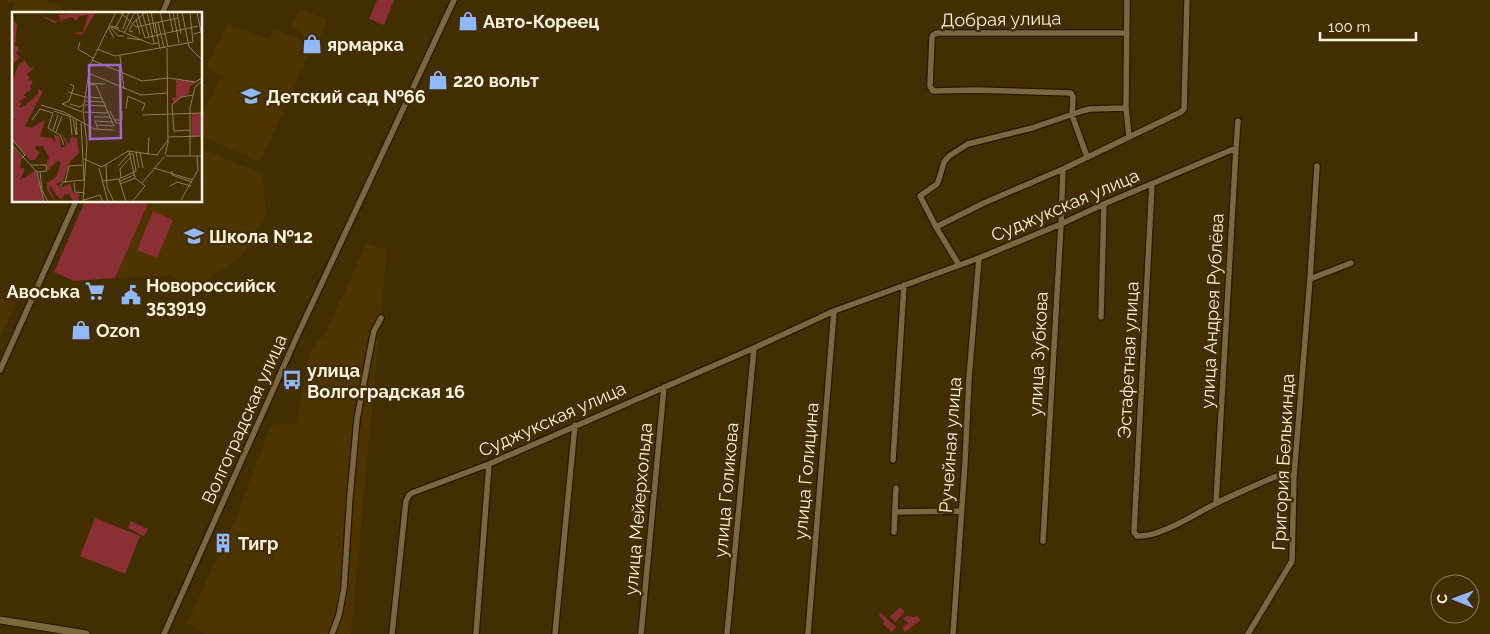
<svg xmlns="http://www.w3.org/2000/svg" width="1490" height="634" font-family="Raleway,sans-serif">
<rect width="100%" height="100%" fill="#432e02"/>
<path fill="#4e3500" d="M7,0H47L48,3L61,4L60,10L46,9L42,13L13,11L14,2H9Z
M300,9L327,20L312,57L301,32L291,27Z
M227,24L269,39L273,30L301,39L308,56L260,162L201,136V116L221,76L206,66Z
M201,149L263,174L266,216L242,257L194,289L174,279L173,277L168,274L166,276L115,278L149,201H201Z
M367,243L387,250L351,634H206L187,623L237,516L271,425L296,423L310,352L325,334Z
M0,297L16,303L0,339Z"/>
<path fill="#8a2f33" d="M377,0H394L384,25L369,19Z
M85,201H149L115,278L74,281L54,272Z
M153,211L173,220L157,258L137,250Z
M95,518L140,536L125,574L80,556Z
M131,521L148,529L144,536L128,528Z
M900,607L905,612L895,622L890,617Z
M881,613L896,627L892,632L883,624L884,621L879,615Z
M907,616L913,617L917,616L921,620L905,632L902,628L908,623L903,618Z"/>
<g fill="none" stroke-linecap="round" stroke-linejoin="round">
<defs>
<path id="minor" d="M1127,0L1126,108L1129,137
M162,14L168,0
M1087,157L1072,115L1073,97L1071,93L976,90L933,91L930,86L932,37L933,35L937,33H1127
M1152,184L1134,532L1137,536C1159,538 1195,514 1215,504C1234,494 1255,486 1274,477L1283,475L1294,476
M936,227L984,203L1063,169L1181,112L1184,109L1187,0
M959,265L936,227L920,196L937,184L939,179L944,162L949,156L968,144L1032,128L1082,111L1090,109L1126,108
M1310,279L1351,263
M1101,317L1104,204
M0,370L76,201
M893,460L904,285
M1216,503L1236,148L1238,121
M895,512L961,511
M894,532L896,488
M1043,541L1061,224L1063,169
M164,634L298,334L454,0
M332,634L339,615L344,588L350,496L357,419L372,340L374,331L381,318
M392,634L406,501L409,495L412,493L489,464L754,348L834,311L979,258L1061,224L1104,204L1236,148
M476,634L489,464
M555,634L575,425
M641,634L664,387
M727,634L754,348
M808,634L834,311
M953,634L965,463L969,378L979,258
M1248,634L1292,561L1294,476L1310,279L1317,166"/>
<path id="tertiary" d="M0,620L86,634"/>
</defs>
<use href="#minor" stroke="#261700" stroke-width="8"/>
<use href="#tertiary" stroke="#261700" stroke-width="9"/>
<use href="#minor" stroke="#7d673e" stroke-width="5.5"/>
<use href="#tertiary" stroke="#7d673e" stroke-width="7"/>
</g>
<defs>
<symbol id="shop-bare" viewBox="-9 -9 18 18"><path d="M-5-2.5h2.3a2.7 3.5 0 0 1 5.4 0H5L5.5 6h-11ZM-1.5-2.5h3a1.5 2.3 0 0 0-3 0Z" fill="#91b8fd" stroke="#432e02" stroke-width="2.5" paint-order="stroke"/></symbol>
<symbol id="school-bare" viewBox="-9 -9 18 18"><path d="M0-5L7-2L0 1L-7-2ZM-4 1L0 2.5L4 1V4Q0 6-4 4Z" fill="#91b8fd" stroke="#432e02" stroke-width="2.5" paint-order="stroke"/></symbol>
<symbol id="supermarket-bare" viewBox="-9 -9 18 18"><path d="M-6-5.5h2.5l.6 2H6L4.5 2H-2.5L-4.4-4H-6ZM-1.5 3.2a1.3 1.3 0 1 0 .1 0ZM3 3.2a1.3 1.3 0 1 0 .1 0Z" fill="#91b8fd" stroke="#432e02" stroke-width="2.5" paint-order="stroke"/></symbol>
<symbol id="civic-bare" viewBox="-9 -9 18 18"><path d="M-.6-6.5H3V-4.5H.6V-3L4-1V1h2V6H-6V1h2V-1L-.6-3ZM-1.2 2.5V6h2.4V2.5Z" fill="#91b8fd" stroke="#432e02" stroke-width="2.5" paint-order="stroke"/></symbol>
<symbol id="bus-bare" viewBox="-9 -9 18 18"><path d="M-5-6H5V4H4V6H2V4H-2V6H-4V4H-5ZM-3.5-4V0h7V-4ZM-3.5 1.2v1.5H-2V1.2ZM2 1.2v1.5H3.5V1.2Z" fill="#91b8fd" stroke="#432e02" stroke-width="2.5" paint-order="stroke"/></symbol>
<symbol id="building-bare" viewBox="-9 -9 18 18"><path d="M-4-6H4V6H1V3H-1V6H-4ZM-2.5-4.3h1.7v1.8h-1.7ZM.8-4.3h1.7v1.8H.8ZM-2.5-1h1.7V.8h-1.7ZM.8-1h1.7V.8H.8Z" fill="#91b8fd" stroke="#432e02" stroke-width="2.5" paint-order="stroke"/></symbol>
</defs>
<g fill-rule="evenodd">
<use href="#shop-bare" x="454" y="7" width="28" height="28"/>
<use href="#shop-bare" x="298" y="30" width="28" height="28"/>
<use href="#shop-bare" x="424" y="66" width="28" height="28"/>
<use href="#school-bare" x="237" y="82" width="28" height="28"/>
<use href="#school-bare" x="180" y="222" width="28" height="28"/>
<use href="#supermarket-bare" x="81" y="277" width="28" height="28"/>
<use href="#civic-bare" x="117" y="281" width="28" height="28"/>
<use href="#shop-bare" x="67" y="316" width="28" height="28"/>
<use href="#bus-bare" x="278" y="366" width="28" height="28"/>
<use href="#building-bare" x="209" y="529" width="28" height="28"/>
</g>
<g text-anchor="middle" dominant-baseline="central" stroke-width="5" stroke-linejoin="round" paint-order="stroke">
<g font-size="18" fill="#fdf3e1" stroke="#432e02">
<text transform="translate(1001 19) rotate(-1)">Добрая улица</text>
<text transform="translate(1065 205) rotate(-23)">Суджукская улица</text>
<text transform="translate(1212 311) rotate(-87)">улица Андрея Рублёва</text>
<text transform="translate(1038 354) rotate(-87)">улица Зубкова</text>
<text transform="translate(1128 360) rotate(-87)">Эстафетная улица</text>
<text transform="translate(244 419) rotate(-66)">Волгоградская улица</text>
<text transform="translate(552 419) rotate(-24)">Суджукская улица</text>
<text transform="translate(950 445) rotate(-86)">Ручейная улица</text>
<text transform="translate(1283 462) rotate(-87)">Григория Белькинда</text>
<text transform="translate(806 471) rotate(-85)">улица Голицина</text>
<text transform="translate(726 490) rotate(-85)">улица Голикова</text>
<text transform="translate(638 509) rotate(-85)">улица Мейерхольда</text>
</g>
<g font-size="18" font-weight="bold" fill="#fdf3e1" stroke="#432e02" text-anchor="start">
<text x="483" y="21">Авто-Кореец</text>
<text x="327" y="44">ярмарка</text>
<text x="453" y="80">220 вольт</text>
<text x="266" y="96">Детский сад №66</text>
<text x="209" y="236">Школа №12</text>
<text x="146" y="285">Новороссийск<tspan x="146" dy="21">353919</tspan></text>
<text x="80" y="291" text-anchor="end">Авоська</text>
<text x="96" y="330">Ozon</text>
<text x="307" y="370">улица<tspan x="307" dy="21">Волгоградская 16</tspan></text>
<text x="238" y="543">Тигр</text>
</g>
</g>
<g transform="translate(12 12)">
<rect width="190" height="190" fill="#432e02"/>
<path d="M84,0L70,23L62,21L71,20L76,3L67,4L64,9L60,5L42,11L30,4L44,9L49,8L46,3ZM0,8L5,12L3,34L7,36L4,41L8,45L0,53ZM12,48L18,56L22,55L15,63L18,65L16,68L21,69L18,75L20,77L11,83L15,85L7,89L10,92L7,94L9,96L17,90L26,82V77L31,79L13,114L19,116L33,108L28,125L40,126L43,131L42,123L47,124L49,136L55,133L48,119L57,132L59,125L65,126L67,141L58,150L51,169L44,172L48,176L58,172L61,181L68,180L66,190L61,189L57,182H53L50,187L45,184L39,174L37,176L44,190H43L35,177V171L44,165L49,151L46,148L36,158L34,152L37,145L31,134H24L23,137L28,140L23,148H18L0,128V110L4,107H0V70L6,54ZM190,67L178,74L177,81L161,91L160,86L164,85V68L183,70ZM180,102H190V124H179ZM0,134L10,146L8,155L13,157L8,168L24,158L32,190H0Z" fill="#8a2f33"/>
<path fill="none" stroke="#8d7d5b" stroke-width="1" d="M108,0L124,15M125,0L133,26L186,14M130,0L137,25M135,0L142,31M139,0L143,21M148,0L156,35M157,0L161,20M161,0L167,31M165,0L169,22M170,0L177,35L190,48M124,7L128,22M146,10L152,36M143,11L148,37M97,14L139,32L147,31M104,15L112,0M124,15L166,6M99,16L106,24H112M111,17L117,0M121,20L117,19L121,11L134,0M112,21L123,0M182,22L189,20L185,0M102,26L97,17L99,14L107,16M115,26L130,28M68,30L66,37L81,46M85,37L103,44L181,30L178,0M108,44L112,77M80,48L130,69L157,66L183,70L190,66M76,61L129,83L155,81M76,71L93,72M58,72L62,74L57,89L50,92L70,100M76,72L84,73L102,114M56,80L73,85M74,85L90,86M73,89L92,90M58,92L68,95L72,92M29,93L52,100L82,117L101,118M73,93L93,94M114,97L116,84L133,92L130,99M42,99L59,105M98,99L104,111H110M71,100L96,101M131,103L190,101M58,105L60,123M82,105H98M61,106L64,123M64,107L65,123M20,108L28,97L41,101L36,116L48,123L52,133M102,108H110V99M69,111L72,168M85,113L102,114M86,117L83,109L100,110M41,118L46,103M178,118L162,119L160,93L169,85L181,83M44,120L50,104M156,125L190,124M0,127L13,143L10,146M0,133L25,160M117,139L123,166L133,174L120,190M124,140L127,156M128,141L131,156M136,143L137,125M153,143L156,131L155,36M154,144H190M178,144V96L183,75L190,69M72,147L90,155L116,139L145,143L156,128M19,153H34L35,159L25,160M94,153L95,175L102,190M106,154L117,142M87,156L96,190M142,156L181,168M28,159L30,178L36,190M160,159V163L180,170M25,160L32,190M109,166L108,157L118,146M107,167L114,190M90,169L107,167L124,159L121,142H118M108,169L122,163M53,171L57,154L71,153M62,171L63,180L73,181M130,171L152,145M108,172L123,166M158,174L165,170L179,174M48,175L51,170L72,168M72,188L88,183L91,190M169,188L186,158L185,144M71,190L75,131L71,99L78,53L104,0"/>
<path fill="#a268c9" fill-opacity="0.15" stroke="#a268c9" stroke-width="2.5" d="M77,53H108L109,126L78,127Z"/>
<rect width="190" height="190" fill="none" stroke="#fdf3e1" stroke-width="2.5"/>
</g>
<g transform="translate(1455 599) rotate(271)"><circle r="24" fill="#432e02" stroke="#8d7d5b"/>
<path d="M0-4L9 19L0 12L-9 19Z" fill="#91b8fd"/>
<text y="-8" font-size="14" font-weight="bold" text-anchor="middle" fill="#fdf3e1">С</text>
</g>
<path d="M1320 32v8h96v-8" fill="none" stroke="#fdf3e1" stroke-width="2.5"/>
<text x="1328" y="32" font-size="15" fill="#fdf3e1" stroke="#432e02" stroke-width="4" paint-order="stroke">100 m</text>
</svg>
